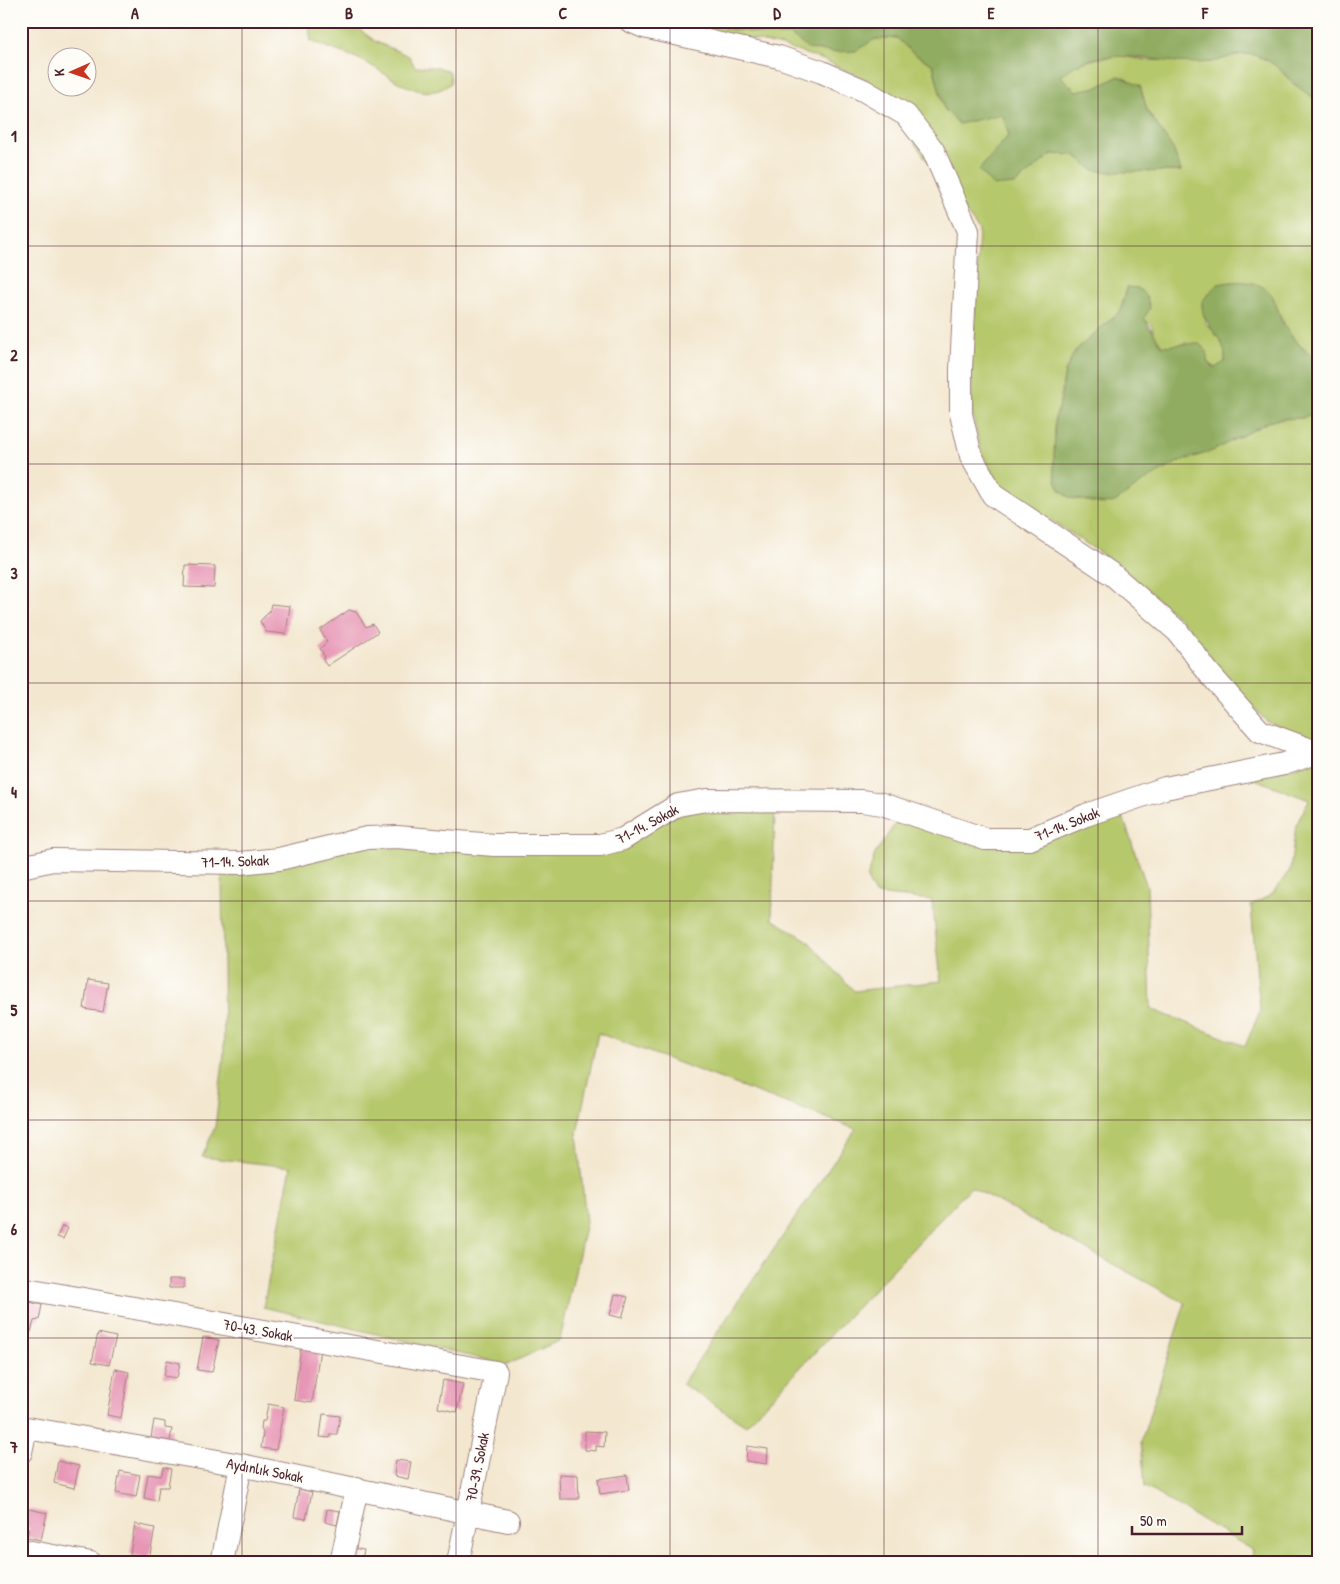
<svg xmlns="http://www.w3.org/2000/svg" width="1340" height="1584" font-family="'Patrick Hand',sans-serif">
<rect width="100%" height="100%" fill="#fdfcf7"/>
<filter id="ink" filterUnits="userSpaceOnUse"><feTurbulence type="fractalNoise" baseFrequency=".02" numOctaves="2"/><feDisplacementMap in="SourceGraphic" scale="10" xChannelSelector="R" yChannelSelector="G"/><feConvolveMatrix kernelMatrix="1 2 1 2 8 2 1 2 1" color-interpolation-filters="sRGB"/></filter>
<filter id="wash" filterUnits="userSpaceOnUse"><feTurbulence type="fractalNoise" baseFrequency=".0096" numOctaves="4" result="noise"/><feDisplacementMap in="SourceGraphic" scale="20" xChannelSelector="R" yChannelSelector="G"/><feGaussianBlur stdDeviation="1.12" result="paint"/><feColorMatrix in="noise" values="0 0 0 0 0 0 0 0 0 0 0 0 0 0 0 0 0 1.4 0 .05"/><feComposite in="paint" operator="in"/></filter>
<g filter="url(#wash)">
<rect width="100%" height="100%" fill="#f3e7cf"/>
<path fill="#b6c86c" stroke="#80744c" d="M313,21H348L376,42L409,56L415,67H438L450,72L451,83C423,107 390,75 365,62C347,53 328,49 311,41L309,29Z
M667,21H713L725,28L768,35H791L809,49L855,51L875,39L897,38L913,53L933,65L944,109L959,124L1002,113L1009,135L979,170L1034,167L1052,154L1075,155L1093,170L1110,172L1181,171L1173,149L1147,110L1140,86L1119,76L1098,87L1076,91L1060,76L1077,64L1099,58L1121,56L1145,60L1211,62L1232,55L1253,54L1275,64L1292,83L1319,100V364C1314,355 1301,348 1294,339C1270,308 1280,280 1231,282L1205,323C1217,334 1227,346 1225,362L1215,368L1186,343L1175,346H1163L1155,337L1152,326L1123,299L1121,310L1075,351L1065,372L1059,408L1055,418L1054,469L1056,480L1061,491L1070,498L1104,504L1156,473L1178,462L1212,451L1268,422L1279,419L1302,418L1313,413L1319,401V742L1267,722L1216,665L1187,625L1120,566L1001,487L981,452L972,412V369L979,230L868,80L826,61L782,46Z
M1319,760V1563H1250L1253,1550L1145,1487L1141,1442L1185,1303L971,1187L746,1425L682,1384L856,1129L598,1033L577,1133L586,1222L560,1340L507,1365L263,1307L291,1167L202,1157L215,1127L224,1054L222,871L368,846L601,853L681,813L708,808H775L772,919L807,940L854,991L941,981L932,900L875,894L867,879L875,854L899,818L984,846L1121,811L1147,887L1151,1009L1245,1046L1260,1011L1251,905L1271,895L1290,870L1296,825L1309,800L1252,778Z"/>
<path fill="#90ac60" stroke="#6d6646" d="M713,21H1319V100C1292,89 1281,62 1255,55C1239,51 1225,60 1210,62C1159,68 1104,38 1060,76L1076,91L1098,87L1119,76L1140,86L1147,110L1173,149L1181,171L1110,172L1093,170L1075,155L1052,154L1015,184L993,186L979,170L1009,135L1002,114L959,124L944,109L933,65L913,53L897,38L875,39L855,51L832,52L809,49L790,35H768L725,28Z
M1231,282C1246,281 1264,282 1273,297C1277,304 1278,313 1281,320C1290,336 1302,350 1317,361L1319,401L1313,413L1302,418L1279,419L1268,422L1212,451L1178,462L1146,480L1115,502L1104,504L1070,498L1061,491L1056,480L1054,469L1055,418L1059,408L1065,372L1075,351L1121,310L1127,287L1138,288L1147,297L1150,308L1144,318L1162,346L1198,343L1207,351V362L1215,368L1225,362C1228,335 1200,329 1202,301L1218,284Z"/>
<g id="blocks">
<path fill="#e797b6" d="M185,565L215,566L214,588L184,587Z
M271,604L290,606L286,634L266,632L260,621L269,612Z
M349,610L356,612L366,627L373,624L378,632L327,666L323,660L325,657L320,649L327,642L320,630Z
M88,980L108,983L103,1012L84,1009Z
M62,1226L68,1228L63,1239L57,1237Z
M169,1279H184V1288H169Z
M615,1294L628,1297L622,1318L610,1315Z
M29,1302L42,1305L39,1320L34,1321L31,1332L23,1330Z
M98,1333L116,1337L109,1365L92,1362Z
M203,1337L219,1340L212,1372L197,1370Z
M301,1346L320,1349L312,1403L294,1400Z
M167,1360L180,1363L177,1378L164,1376Z
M115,1369L129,1372L121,1418L107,1415Z
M443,1380L463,1384L457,1412L438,1408Z
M268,1404L284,1407L276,1450L261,1448L263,1433L261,1429L262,1421H265Z
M323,1414L340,1416L337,1434H330V1438L320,1437Z
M154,1420L165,1422V1428L172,1429L170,1441L151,1438Z
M585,1431L605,1432L604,1447L596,1446V1451L585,1450Z
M747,1446L768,1449L767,1464L746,1461Z
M396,1460L411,1462L408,1479L394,1476Z
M58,1461L79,1466L74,1488L54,1483Z
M164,1467L171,1469L168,1487H159L157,1501L144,1498L148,1474L161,1476Z
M120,1471L140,1475L136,1497L116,1493Z
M559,1474L578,1475L579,1499H560Z
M627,1475L629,1490L600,1494L598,1479Z
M299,1489L312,1492L306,1519L294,1517Z
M29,1509L47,1513L41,1540L27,1537L29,1528L25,1527Z
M327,1509L340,1511L337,1525L325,1522Z
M135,1524L155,1528L149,1559L130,1554Z
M352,1548L364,1550L362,1559L351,1557Z"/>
</g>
</g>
<g filter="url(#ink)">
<use href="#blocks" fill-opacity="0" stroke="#9e837d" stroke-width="1"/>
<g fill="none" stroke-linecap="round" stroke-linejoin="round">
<defs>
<path id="minor" d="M630,21L644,27L779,57L822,72L863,90L906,115L933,150L968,231L961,369V414L971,456L993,495L1113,575L1178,632L1208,672L1260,731L1319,753
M21,867L53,860L240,863L279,859L367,838L397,837L494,845H600L623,839L678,805L707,800L862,801L882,804L985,839H1030L1086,815L1165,788L1284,764L1316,753
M21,1288L496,1372L458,1563
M21,1427L241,1465L508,1521
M21,1452L26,1428
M21,1550L91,1563
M222,1563L241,1465
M341,1563L357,1488"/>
</defs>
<use href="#minor" stroke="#9e837d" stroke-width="24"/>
<use href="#minor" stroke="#fff" stroke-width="22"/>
</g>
</g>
<path fill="none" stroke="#4a1f2b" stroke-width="1" stroke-opacity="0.55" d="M242,21V1563M456,21V1563M670,21V1563M884,21V1563M1098,21V1563M21,246H1319M21,464H1319M21,683H1319M21,901H1319M21,1120H1319M21,1338H1319"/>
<g text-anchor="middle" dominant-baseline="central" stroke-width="5" stroke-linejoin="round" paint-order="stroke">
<g font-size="15" fill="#4a1f2b" stroke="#fdfcf7">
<text transform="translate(647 824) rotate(-28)">71-14. Sokak</text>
<text transform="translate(1067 824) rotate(-22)">71-14. Sokak</text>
<text transform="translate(235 861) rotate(-2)">71-14. Sokak</text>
<text transform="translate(258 1330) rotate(10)">70-43. Sokak</text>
<text transform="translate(477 1467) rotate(-79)">70-39. Sokak</text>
<text transform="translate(265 1470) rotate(11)">Aydınlık Sokak</text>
</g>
</g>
<rect width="1340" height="1584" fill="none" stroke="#fdfcf7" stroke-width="55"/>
<g transform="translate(72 72) rotate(268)"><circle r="24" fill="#fdfcf7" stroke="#b5a4a5"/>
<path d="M0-4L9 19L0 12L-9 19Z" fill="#c8321e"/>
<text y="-8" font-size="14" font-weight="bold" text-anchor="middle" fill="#4a1f2b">K</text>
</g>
<path d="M1132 1526v8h110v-8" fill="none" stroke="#4a1f2b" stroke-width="2.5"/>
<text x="1140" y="1526" font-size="15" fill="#4a1f2b" stroke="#fdfcf7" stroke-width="4" paint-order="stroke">50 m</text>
<rect x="28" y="28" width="1284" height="1528" fill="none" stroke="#4a1f2b" stroke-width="2"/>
<g font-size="16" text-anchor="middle" font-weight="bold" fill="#4a1f2b">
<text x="135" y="19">A</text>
<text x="349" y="19">B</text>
<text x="563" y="19">C</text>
<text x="777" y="19">D</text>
<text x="991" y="19">E</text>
<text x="1205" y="19">F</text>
<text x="14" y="142">1</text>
<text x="14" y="361">2</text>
<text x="14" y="579">3</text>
<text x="14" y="798">4</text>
<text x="14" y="1016">5</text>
<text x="14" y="1235">6</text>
<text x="14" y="1453">7</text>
</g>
</svg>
